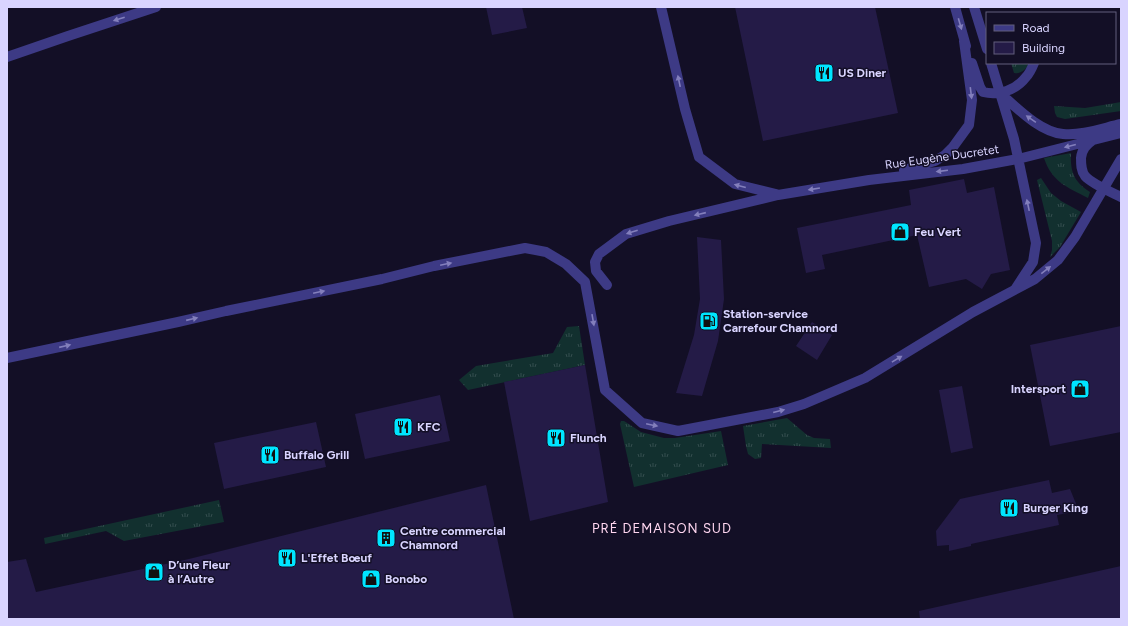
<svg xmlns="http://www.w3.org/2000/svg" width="1128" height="626" font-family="Figtree,sans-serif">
<defs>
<pattern id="grass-tufts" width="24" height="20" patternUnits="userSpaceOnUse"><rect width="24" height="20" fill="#12302f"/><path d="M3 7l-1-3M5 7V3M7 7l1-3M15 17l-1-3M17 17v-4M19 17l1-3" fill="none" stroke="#344d4e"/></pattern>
</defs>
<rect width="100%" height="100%" fill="#130f26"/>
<path fill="url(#grass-tufts)" d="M1011,63H1029C1027,69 1021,74 1014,73Z
M1121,102V111L1065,119L1057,117L1055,113L1054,106L1085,108Z
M1071,153C1070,172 1074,182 1090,192L1088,198C1067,187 1052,182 1044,158Z
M1041,178L1051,193L1061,201L1081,212L1060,247L1050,257L1052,250V241L1037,180Z
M579,326L585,365L468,390L459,380L476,366L553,353L567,327Z
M787,418L807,435L814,438L830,439L831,448L762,444L761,458L755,459L748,454L746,446L743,426Z
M621,421H624L641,432L664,438H675L721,431L728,465L634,487L620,424Z
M219,500L224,522L124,541L106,531L45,544L44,538Z"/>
<path fill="#241b47" d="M486,7H522L527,28L492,35Z
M735,7H875L898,113L763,141Z
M964,179L967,193L994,187L1010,270L991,274L982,289L966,279L929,287L917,235L822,255L825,269L806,273L797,228L911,205L909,190Z
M697,237L721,240L724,299L718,341L702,396L676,393L694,335L700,299Z
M812,322L832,335L817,360L796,346Z
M1121,326V432L1050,446L1030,345Z
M585,365L608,502L530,521L504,382Z
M962,386L973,448L951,453L939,390Z
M440,395L450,441L365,459L355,414Z
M316,422L326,467L224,489L214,443Z
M1049,480L1052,493L1070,489L1079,511L1057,515L1059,525L971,544V546L949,551V545L937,546L936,531L960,499Z
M486,485L514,619H7V562L26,559L36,592L189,559Z
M1121,566V619H920L919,611Z"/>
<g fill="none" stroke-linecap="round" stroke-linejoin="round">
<path stroke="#3d3a85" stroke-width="10" d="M661,7L685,109L699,157L735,184L776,194
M955,7L966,46
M974,7L987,49
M7,57L68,36L156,7
M972,63L980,87L983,92C999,96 1016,90 1026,77C1030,73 1032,68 1034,63
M991,63L1014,139L1036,243L1033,262L1016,288
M1001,94C1017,108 1040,132 1063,134C1081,136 1103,128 1121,124
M1093,140C1086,145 1082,149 1081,158C1081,164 1081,171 1085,176C1092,184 1111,192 1121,197
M904,170L935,161L945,155L953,147L969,125L972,100L964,41
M607,285L596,271L595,262L599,254L626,234L669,221L778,195L869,180L963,169L1018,159L1121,133
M7,358L178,322L226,311L382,279L434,266L525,248L546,252L566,264L585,282L605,390L642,423L678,431L778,412L804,404L865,378L973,312L1035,279L1058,260L1075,237L1121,159"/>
</g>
<defs><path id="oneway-solid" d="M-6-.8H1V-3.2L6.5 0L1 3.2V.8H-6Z"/></defs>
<g fill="#837fbc">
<use href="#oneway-solid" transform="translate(119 19) rotate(162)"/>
<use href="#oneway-solid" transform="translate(960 24) rotate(74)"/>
<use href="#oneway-solid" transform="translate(679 81) rotate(-102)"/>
<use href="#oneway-solid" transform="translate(971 93) rotate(83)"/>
<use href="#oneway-solid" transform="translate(1031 119) rotate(-145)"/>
<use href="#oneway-solid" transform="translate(1070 146) rotate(166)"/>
<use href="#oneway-solid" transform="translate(942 171) rotate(173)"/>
<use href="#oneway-solid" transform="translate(740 186) rotate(-165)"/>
<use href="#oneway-solid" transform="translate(814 189) rotate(171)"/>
<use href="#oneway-solid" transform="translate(1028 205) rotate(-102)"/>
<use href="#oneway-solid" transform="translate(700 214) rotate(167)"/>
<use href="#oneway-solid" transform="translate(632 232) rotate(162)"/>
<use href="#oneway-solid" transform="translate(446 264) rotate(-12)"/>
<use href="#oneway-solid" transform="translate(1046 270) rotate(-38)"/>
<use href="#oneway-solid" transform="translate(319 292) rotate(-12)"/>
<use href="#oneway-solid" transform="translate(192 319) rotate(-13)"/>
<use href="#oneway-solid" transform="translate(593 320) rotate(80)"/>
<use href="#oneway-solid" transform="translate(65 346) rotate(-13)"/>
<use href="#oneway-solid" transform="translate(897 359) rotate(-31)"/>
<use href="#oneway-solid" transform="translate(779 411) rotate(-14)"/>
<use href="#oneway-solid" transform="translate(652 425) rotate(12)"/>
</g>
<defs>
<symbol id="restaurant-square" viewBox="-11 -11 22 22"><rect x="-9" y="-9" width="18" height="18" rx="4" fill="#00e5ff" stroke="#130f26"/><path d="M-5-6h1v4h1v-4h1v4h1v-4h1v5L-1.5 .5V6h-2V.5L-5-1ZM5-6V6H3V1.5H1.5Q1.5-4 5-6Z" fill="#111"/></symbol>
<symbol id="shop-square" viewBox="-11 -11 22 22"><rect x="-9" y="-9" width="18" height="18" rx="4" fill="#00e5ff" stroke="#130f26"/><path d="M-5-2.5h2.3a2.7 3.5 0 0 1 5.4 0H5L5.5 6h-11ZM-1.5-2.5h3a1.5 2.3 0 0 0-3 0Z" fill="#111"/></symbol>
<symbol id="fuel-square" viewBox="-11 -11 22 22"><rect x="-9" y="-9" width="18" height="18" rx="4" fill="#00e5ff" stroke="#130f26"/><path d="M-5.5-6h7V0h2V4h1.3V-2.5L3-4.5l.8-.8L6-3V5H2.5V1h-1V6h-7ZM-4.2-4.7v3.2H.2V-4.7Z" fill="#111"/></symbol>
<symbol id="building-square" viewBox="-11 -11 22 22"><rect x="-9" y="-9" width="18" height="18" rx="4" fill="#00e5ff" stroke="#130f26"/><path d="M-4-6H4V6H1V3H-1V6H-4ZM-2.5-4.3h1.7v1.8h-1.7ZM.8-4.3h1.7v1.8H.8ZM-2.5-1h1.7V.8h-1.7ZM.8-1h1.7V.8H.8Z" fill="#111"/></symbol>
</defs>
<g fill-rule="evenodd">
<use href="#restaurant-square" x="813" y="62" width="22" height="22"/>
<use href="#shop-square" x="889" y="221" width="22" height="22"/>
<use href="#fuel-square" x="698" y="310" width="22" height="22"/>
<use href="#shop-square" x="1069" y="378" width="22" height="22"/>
<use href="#restaurant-square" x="392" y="416" width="22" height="22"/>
<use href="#restaurant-square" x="545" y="427" width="22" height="22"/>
<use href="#restaurant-square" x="259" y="444" width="22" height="22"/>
<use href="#restaurant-square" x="998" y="497" width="22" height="22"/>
<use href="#building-square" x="375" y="527" width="22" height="22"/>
<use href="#restaurant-square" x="276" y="547" width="22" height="22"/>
<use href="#shop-square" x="143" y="561" width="22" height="22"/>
<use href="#shop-square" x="360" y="568" width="22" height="22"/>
</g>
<g text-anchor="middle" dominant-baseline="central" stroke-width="3" stroke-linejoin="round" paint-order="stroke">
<g font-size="12" font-weight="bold" fill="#d9d4ff" stroke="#130f26" text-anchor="start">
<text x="838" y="73">US Diner</text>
<text x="914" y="232">Feu Vert</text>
<text x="723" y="314">Station-service<tspan x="723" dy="14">Carrefour Chamnord</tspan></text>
<text x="1066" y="389" text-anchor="end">Intersport</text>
<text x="417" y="427">KFC</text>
<text x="570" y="438">Flunch</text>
<text x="284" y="455">Buffalo Grill</text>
<text x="1023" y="508">Burger King</text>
<text x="400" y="531">Centre commercial<tspan x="400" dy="14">Chamnord</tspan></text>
<text x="301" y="558">L'Effet Bœuf</text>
<text x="168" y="565">D’une Fleur<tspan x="168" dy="14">à l’Autre</tspan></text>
<text x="385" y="579">Bonobo</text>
</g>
<g font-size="12" fill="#d9d4ff" stroke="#130f26">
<text transform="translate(942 157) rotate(-8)">Rue Eugène Ducretet</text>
</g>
<g font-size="13" letter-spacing="1" fill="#ffd6f0" stroke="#130f26">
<text x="662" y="528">PRÉ DEMAISON SUD</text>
</g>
</g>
<rect width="1128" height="626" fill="none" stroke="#d9d4ff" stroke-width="16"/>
<rect x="986" y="12" width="130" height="52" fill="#130f26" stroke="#625e7d"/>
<rect x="994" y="25" width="20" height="6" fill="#3d3a85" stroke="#625e7d"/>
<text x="1022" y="32" font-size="12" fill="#d9d4ff">Road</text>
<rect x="994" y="42" width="20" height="12" fill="#241b47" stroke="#625e7d"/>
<text x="1022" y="52" font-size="12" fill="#d9d4ff">Building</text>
</svg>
